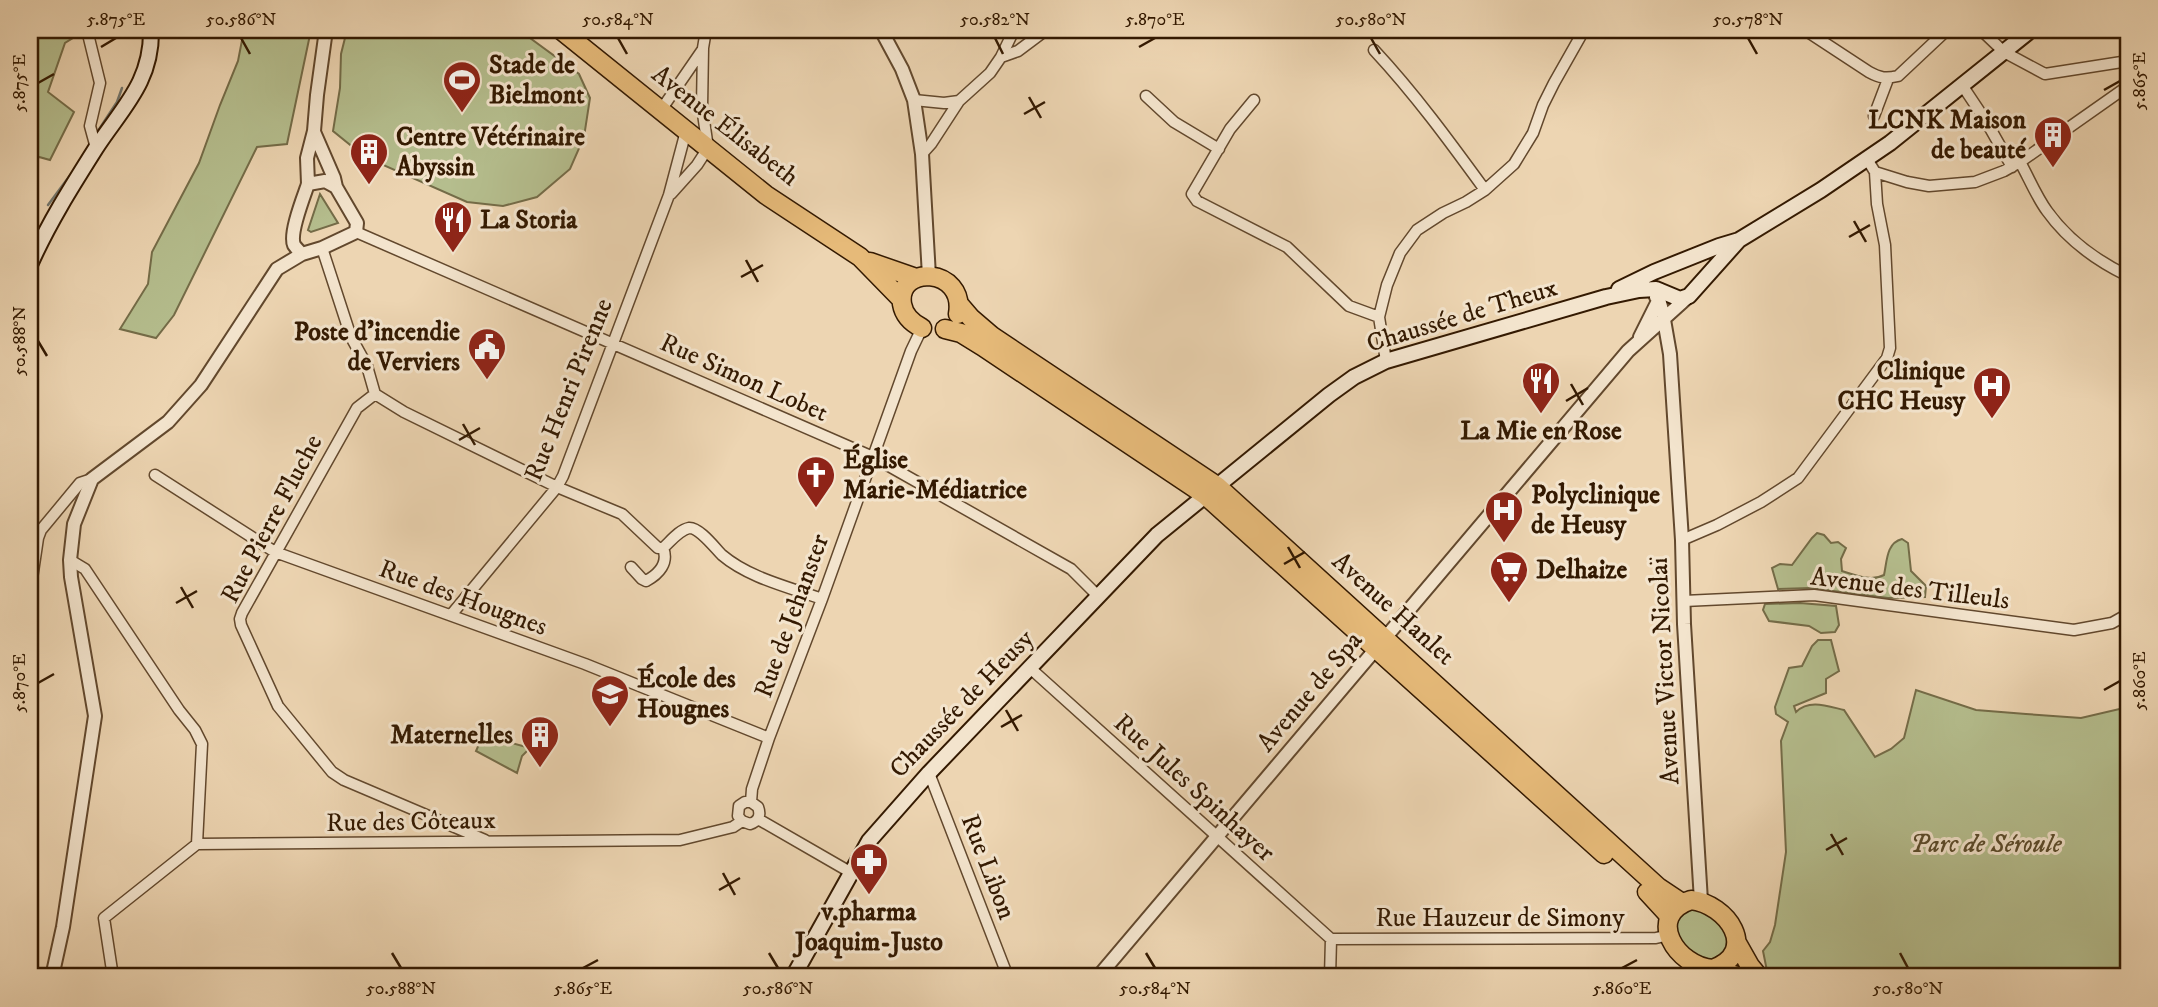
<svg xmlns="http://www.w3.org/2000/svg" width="2158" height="1007" font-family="'IM FELL DW Pica',serif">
<rect width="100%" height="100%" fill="#edd5b2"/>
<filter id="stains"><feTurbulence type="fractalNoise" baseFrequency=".00286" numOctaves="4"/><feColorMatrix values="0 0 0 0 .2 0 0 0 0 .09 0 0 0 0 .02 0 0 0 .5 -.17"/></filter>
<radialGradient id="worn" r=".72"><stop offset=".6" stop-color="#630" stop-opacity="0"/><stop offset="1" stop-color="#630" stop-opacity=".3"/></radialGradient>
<path fill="#b5be8e" stroke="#746c48" stroke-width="2" d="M30,30H80L81,33L65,43L48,92L74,112L50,160L39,157L30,167Z
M244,30H311L287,144L257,147L174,315L156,338L120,329L148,284L152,252L199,163L220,105L238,61Z
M347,30H519L579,74L590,98L584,137L570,169L537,197L503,206L467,202L365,157L333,131L340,88L341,54Z
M320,194L338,223L311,232L308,230Z
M1817,533L1824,535L1831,543L1838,542L1846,548L1841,559L1842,571C1855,575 1871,582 1884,575C1887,562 1886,543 1902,539L1908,543L1911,571L1926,586L1925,597L1888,598L1810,588L1778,589L1772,568L1780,564L1792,565L1812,538Z
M1800,603L1836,606L1839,625L1835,632L1821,633L1809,626L1769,621L1763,610L1765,604Z
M1818,640H1831L1839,671L1826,679V693L1794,706L1796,712C1809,699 1827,706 1844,710L1875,757L1891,749L1904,738L1916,690L1976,710L2026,714L2081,718L2128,707V977H1774L1767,971L1763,951L1770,942L1775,925L1786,852L1781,741L1788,722L1776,714L1775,707L1789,668L1802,666L1812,646Z
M483,735L530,748L522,756L517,773L476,751Z
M1687,907L1705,909L1728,934L1725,953L1706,962L1683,949L1673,924Z"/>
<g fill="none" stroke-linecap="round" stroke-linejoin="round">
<path stroke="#73776e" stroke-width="2.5" d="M96,134L117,102L122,88
M48,205L71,174"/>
<defs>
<path id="minor" d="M87,30L100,83L90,126L96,148
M1805,30L1869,72C1880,78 1886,79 1898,76L1947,30
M1981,30L2004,52L2045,74L2128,61
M1374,50C1415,94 1450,142 1485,190
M1001,57L1018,51L1046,30
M1962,85L1986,121L2012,167
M1146,96L1174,122L1219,149
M914,100L944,103L959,101
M1254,100L1230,129L1192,194L1197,201L1287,247L1349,306L1379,317
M661,110L703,49
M1874,116L1888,79
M922,154L931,144L959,101L990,73L1001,57L1014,30
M1867,159L1875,172L1907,182L1929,186L1975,182L2004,171L2020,162L2128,86
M2020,162C2029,178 2036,196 2047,211C2067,239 2097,261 2128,276
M671,194L697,165L708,148L702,107L703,48L706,30
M356,232L873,457L1071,569L1097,595
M322,248L351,337L367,366L375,394L404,412L557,487L622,514L658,548H663C670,542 679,530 689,528C699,527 715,548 722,555C749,578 789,587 822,599
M1386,361L1379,317L1387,285L1400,253L1417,230L1443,213L1466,202L1485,190L1514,164L1533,133L1543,105L1554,83L1584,30
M375,394L357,408L242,613L240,619L241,625L278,706L332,772L344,780L485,840
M155,475L275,552L585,664L769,738
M1682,540L1717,525L1761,502L1798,478L1887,358L1890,348L1885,245L1877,204L1875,172
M70,560L85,569L179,710L195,730L202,744L197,844
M631,567L642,579L646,581C659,574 669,563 663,548
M30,592L38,538L41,530L80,483L92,479
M1684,601L1814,595L2074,630L2112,623L2128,614
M451,615L557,487L563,476L669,195L686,131
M1030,668L1331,939
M929,773L1008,977
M751,802L752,789L769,738L822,599L911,351L922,328
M758,819L850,872
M742,821L750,824C759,821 761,815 758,807L751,802
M742,821L738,816L739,806L745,802H751
M1331,939L1656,938L1669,935
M113,977L104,918L197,844L680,840L733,827L742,821
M1330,977L1331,939"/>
<path id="tertiary" d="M881,30L902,69L914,100L922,154L929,276
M314,132L334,178L336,187
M308,184L307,158L314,131L317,95L326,30
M1660,290L1659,299L1663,314L1670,354L1682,540L1684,624L1701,901
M1640,337L1659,299L1656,297
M52,977L63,927L95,716L71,577L70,560L74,524L92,479L168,422L201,385L277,269L302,254L322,248L356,232L357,223L336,187L325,181L308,184C304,196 289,233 294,245C296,248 299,251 302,254
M1098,977L1628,351L1689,296"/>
<path id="secondary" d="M30,265C48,224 72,186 96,148C122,108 152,82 151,30
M1619,289L1654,272L1719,246L1739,240L1821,190L1890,143L2031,30
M793,977L869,841L929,773L1157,535L1329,395L1354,377L1386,361L1606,297L1639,290L1656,289L1680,299L1689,296L1739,240"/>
<path id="primary" d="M1646,892L1669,917"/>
<path id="trunk" d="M561,30L766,195L860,257L901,299
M870,262L916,278
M959,304L971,318L992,336L1217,486L1658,887L1682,903
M922,328C912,323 904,316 902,304C896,264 966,267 958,314
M945,329L961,333L982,346L1205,495L1604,854
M1691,900C1727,904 1760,951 1713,969C1677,967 1644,916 1691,900Z
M1737,943L1750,966L1759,977
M1713,969L1740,977"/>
</defs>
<use href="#minor" stroke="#62482d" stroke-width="13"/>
<use href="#tertiary" stroke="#62482d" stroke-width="16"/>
<use href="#secondary" stroke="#331901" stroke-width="18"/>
<use href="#primary" stroke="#331901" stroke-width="19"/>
<use href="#trunk" stroke="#331901" stroke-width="21"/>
<use href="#minor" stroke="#f3e4cd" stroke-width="10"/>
<use href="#tertiary" stroke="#f3e4cd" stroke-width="12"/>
<use href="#secondary" stroke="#f3e4cd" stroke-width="14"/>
<use href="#primary" stroke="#e6ba79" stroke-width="16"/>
<use href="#trunk" stroke="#e6ba79" stroke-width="18"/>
</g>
<path fill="none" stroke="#331901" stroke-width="2.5" d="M241,38L250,54M618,38L627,54M995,38L1003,54M1371,38L1380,54M1748,38L1757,54M101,47L116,38M1139,47L1155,38M38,83L54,74M2104,90L2120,81M1029,97L1041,118M1024,114L1045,102M1854,221L1866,242M1849,237L1870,225M746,260L758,282M741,277L763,265M38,341L47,356M1571,384L1583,405M1566,401L1588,388M463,424L475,445M459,440L480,428M1288,547L1300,568M1284,564L1305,552M181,587L193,608M176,603L197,591M38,683L54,674M2104,690L2120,681M1006,710L1018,731M1001,727L1022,715M1831,834L1843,855M1826,850L1847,838M723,873L735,895M719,890L740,878M392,953L401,968M769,953L778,968M1146,953L1155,968M1900,953L1908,968M583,968L598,960M1622,968L1637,960"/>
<defs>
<symbol id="stadium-pin" viewBox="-11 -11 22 30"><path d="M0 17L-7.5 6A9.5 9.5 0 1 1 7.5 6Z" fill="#8f2418" stroke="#f3e4cd"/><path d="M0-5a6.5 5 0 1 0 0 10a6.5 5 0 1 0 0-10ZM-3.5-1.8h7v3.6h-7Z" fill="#fff"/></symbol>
<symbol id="building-pin" viewBox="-11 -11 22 30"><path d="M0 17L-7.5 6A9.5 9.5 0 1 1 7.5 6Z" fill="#8f2418" stroke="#f3e4cd"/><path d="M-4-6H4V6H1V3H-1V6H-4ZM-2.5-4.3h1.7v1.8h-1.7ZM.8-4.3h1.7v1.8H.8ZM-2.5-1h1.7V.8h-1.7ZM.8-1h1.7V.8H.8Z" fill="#fff"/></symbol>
<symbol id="restaurant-pin" viewBox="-11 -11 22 30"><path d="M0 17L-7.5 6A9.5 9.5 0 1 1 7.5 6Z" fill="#8f2418" stroke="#f3e4cd"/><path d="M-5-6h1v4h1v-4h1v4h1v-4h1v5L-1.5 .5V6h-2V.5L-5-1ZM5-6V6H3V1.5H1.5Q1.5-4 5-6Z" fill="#fff"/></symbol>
<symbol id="civic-pin" viewBox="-11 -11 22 30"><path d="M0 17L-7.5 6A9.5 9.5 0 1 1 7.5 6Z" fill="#8f2418" stroke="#f3e4cd"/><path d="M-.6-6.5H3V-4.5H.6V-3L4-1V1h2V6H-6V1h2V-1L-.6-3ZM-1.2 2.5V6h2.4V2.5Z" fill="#fff"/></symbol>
<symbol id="hospital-pin" viewBox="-11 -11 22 30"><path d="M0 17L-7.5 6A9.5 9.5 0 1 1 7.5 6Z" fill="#8f2418" stroke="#f3e4cd"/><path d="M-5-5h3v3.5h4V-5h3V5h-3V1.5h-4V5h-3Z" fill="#fff"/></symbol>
<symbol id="church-pin" viewBox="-11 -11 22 30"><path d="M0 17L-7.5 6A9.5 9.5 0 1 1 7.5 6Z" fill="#8f2418" stroke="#f3e4cd"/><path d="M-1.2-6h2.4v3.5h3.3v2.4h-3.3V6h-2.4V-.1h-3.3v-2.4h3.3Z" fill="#fff"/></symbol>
<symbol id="supermarket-pin" viewBox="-11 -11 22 30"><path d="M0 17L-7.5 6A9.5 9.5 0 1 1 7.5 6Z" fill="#8f2418" stroke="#f3e4cd"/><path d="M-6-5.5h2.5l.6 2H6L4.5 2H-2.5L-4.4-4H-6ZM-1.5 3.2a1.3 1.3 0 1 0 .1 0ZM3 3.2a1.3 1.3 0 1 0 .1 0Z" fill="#fff"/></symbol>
<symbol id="school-pin" viewBox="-11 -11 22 30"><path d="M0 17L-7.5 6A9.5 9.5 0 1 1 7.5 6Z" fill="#8f2418" stroke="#f3e4cd"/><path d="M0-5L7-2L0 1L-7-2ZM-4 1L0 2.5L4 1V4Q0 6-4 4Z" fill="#fff"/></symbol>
<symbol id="pharmacy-pin" viewBox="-11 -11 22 30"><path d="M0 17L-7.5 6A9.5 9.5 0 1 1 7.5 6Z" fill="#8f2418" stroke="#f3e4cd"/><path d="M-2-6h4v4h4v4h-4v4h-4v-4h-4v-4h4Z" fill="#fff"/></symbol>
</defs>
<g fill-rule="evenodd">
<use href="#stadium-pin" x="440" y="58" width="44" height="60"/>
<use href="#building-pin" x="2031" y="113" width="44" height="60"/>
<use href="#building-pin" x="347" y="130" width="44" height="60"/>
<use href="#restaurant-pin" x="431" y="198" width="44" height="60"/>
<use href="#civic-pin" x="465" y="325" width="44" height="60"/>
<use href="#restaurant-pin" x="1519" y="359" width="44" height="60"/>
<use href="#hospital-pin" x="1970" y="364" width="44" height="60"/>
<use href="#church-pin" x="794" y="453" width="44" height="60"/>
<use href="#hospital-pin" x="1482" y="488" width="44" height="60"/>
<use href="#supermarket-pin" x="1487" y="548" width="44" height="60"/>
<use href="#school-pin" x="588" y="672" width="44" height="60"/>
<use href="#building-pin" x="518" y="713" width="44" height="60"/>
<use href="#pharmacy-pin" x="847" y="840" width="44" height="60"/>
</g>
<g text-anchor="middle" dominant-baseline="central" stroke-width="6" stroke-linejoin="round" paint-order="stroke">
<g font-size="26" font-weight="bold" fill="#331901" stroke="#f3e4cd" text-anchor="start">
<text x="489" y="65">Stade de<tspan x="489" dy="30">Bielmont</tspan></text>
<text x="2026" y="120" text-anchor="end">LCNK Maison<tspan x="2026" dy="30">de beauté</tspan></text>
<text x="396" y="137">Centre Vétérinaire<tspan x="396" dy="30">Abyssin</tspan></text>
<text x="480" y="220">La Storia</text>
<text x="460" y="332" text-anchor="end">Poste d'incendie<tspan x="460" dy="30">de Verviers</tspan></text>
<text x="1965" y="371" text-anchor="end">Clinique<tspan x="1965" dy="30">CHC Heusy</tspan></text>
<text x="1541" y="431" text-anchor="middle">La Mie en Rose</text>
<text x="843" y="460">Église<tspan x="843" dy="30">Marie-Médiatrice</tspan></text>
<text x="1531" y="495">Polyclinique<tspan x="1531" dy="30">de Heusy</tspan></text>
<text x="1536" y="570">Delhaize</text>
<text x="637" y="679">École des<tspan x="637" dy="30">Hougnes</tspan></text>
<text x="513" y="735" text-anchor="end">Maternelles</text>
<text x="869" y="912" text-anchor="middle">v.pharma<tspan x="869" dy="30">Joaquim-Justo</tspan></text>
</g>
<g font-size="26" fill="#331901" stroke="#f3e4cd">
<text transform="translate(725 126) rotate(38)">Avenue Élisabeth</text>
<text transform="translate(1462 316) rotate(-17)">Chaussée de Theux</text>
<text transform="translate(744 378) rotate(24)">Rue Simon Lobet</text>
<text transform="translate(569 390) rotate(-68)">Rue Henri Pirenne</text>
<text transform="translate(272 519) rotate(-62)">Rue Pierre Fluche</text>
<text transform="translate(1910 589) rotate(7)">Avenue des Tilleuls</text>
<text transform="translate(463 598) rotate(20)">Rue des Hougnes</text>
<text transform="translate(1393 609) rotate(42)">Avenue Hanlet</text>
<text transform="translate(792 616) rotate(-70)">Rue de Jehanster</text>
<text transform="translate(1665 671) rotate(-93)">Avenue Victor Nicolaï</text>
<text transform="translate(1310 692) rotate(-50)">Avenue de Spa</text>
<text transform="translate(962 704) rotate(-46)">Chaussée de Heusy</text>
<text transform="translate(1194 788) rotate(42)">Rue Jules Spinhayer</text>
<text transform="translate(411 822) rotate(-1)">Rue des Côteaux</text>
<text transform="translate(988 867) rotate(69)">Rue Libon</text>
<text x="1500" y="918">Rue Hauzeur de Simony</text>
</g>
<g font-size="26" font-style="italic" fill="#5a4b2b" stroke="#f3e4cd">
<text x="1986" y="844">Parc de Séroule</text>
</g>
</g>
<rect width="2158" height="1007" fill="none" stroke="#edd5b2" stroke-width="77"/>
<rect x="38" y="38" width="2082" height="930" fill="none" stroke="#331901" stroke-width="2.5"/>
<g font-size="18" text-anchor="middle" fill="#331901">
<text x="116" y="25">5.875°E</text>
<text x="241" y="25">50.586°N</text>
<text x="618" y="25">50.584°N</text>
<text x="995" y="25">50.582°N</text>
<text x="1155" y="25">5.870°E</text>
<text x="1371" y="25">50.580°N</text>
<text x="1748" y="25">50.578°N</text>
<text transform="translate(2139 81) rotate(-90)" y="6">5.865°E</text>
<text transform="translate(19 83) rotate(-90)" y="6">5.875°E</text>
<text transform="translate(19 341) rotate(-90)" y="6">50.588°N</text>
<text transform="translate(2139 681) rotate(-90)" y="6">5.860°E</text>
<text transform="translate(19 683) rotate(-90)" y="6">5.870°E</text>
<text x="401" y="994">50.588°N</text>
<text x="583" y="994">5.865°E</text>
<text x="778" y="994">50.586°N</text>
<text x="1155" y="994">50.584°N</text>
<text x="1622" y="994">5.860°E</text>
<text x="1908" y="994">50.580°N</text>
</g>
<rect width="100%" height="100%" filter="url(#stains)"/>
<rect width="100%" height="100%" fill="url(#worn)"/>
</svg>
